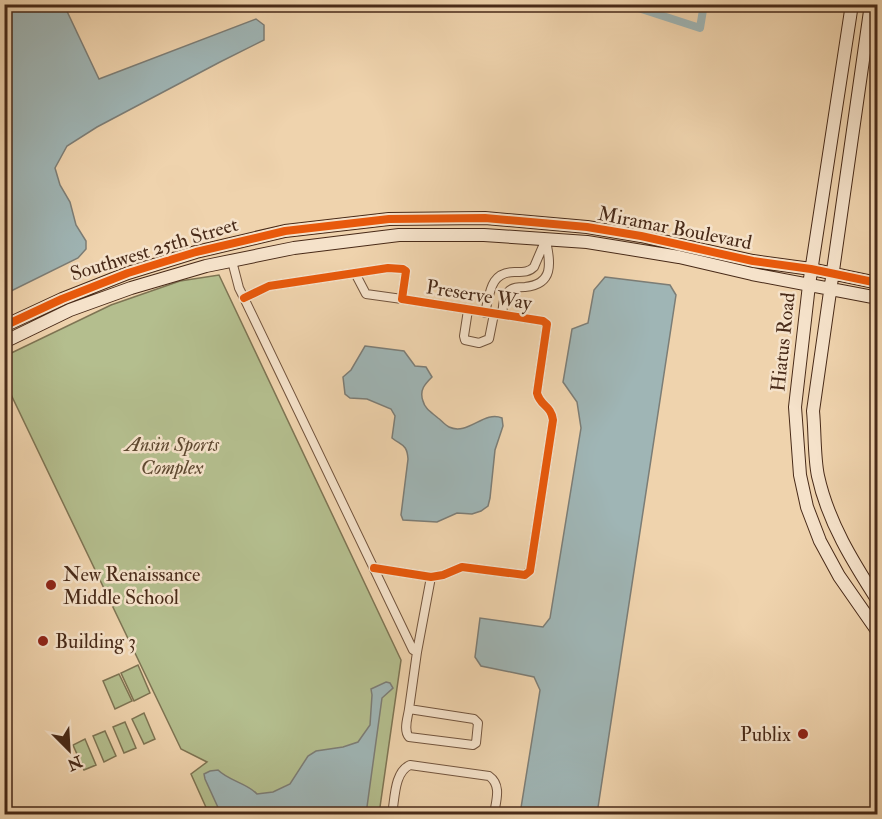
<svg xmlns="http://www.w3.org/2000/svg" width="882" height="819" font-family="'IM FELL Double Pica',serif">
<rect width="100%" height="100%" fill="#efd3ad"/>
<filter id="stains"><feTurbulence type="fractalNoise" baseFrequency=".00333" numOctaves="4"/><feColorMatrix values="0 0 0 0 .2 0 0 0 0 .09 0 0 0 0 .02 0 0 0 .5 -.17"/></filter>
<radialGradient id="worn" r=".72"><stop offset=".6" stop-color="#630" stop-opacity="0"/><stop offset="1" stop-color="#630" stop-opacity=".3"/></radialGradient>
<path fill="#b4be8e" stroke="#7e7453" stroke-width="1.5" d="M219,275L401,660L379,814H209L191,774L207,762L181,749L5,382V356L111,305L180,281Z
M138,665L150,693L134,701L121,673Z
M119,674L132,701L115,709L103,681Z
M144,713L155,739L144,744L132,719Z
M125,722L136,748L124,753L113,727Z
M105,731L116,756L104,762L93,736Z
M85,739L96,765L84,770L73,745Z"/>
<path fill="#9fb5b5" stroke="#7c7d76" stroke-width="1.5" d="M5,4L64,5L99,79L256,19L264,25V40L220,62L97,127L67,146L55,168L60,185L70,202L76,225L86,241V249L78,258L5,294Z
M605,277L670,285L676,295L597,814H520L540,690L534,677L481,666L475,657L480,618L543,627L550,618L581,428L577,402L563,382L572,329L588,323L594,290Z
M365,346L404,351L415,366L426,367L432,377C425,384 419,390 423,401C425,409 431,412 438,418C441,420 445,425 449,427C468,436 484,410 502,418L503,426L495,450L490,498L488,506L481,511L472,514L457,513L437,522L403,520L401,515L408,459C407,444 402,446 392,438L395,416L391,409L367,399L350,398L345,394L343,377L351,370Z
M386,682L390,683L393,688L382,698L366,814H221L205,779L204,774L210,771L218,770C229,781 247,783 257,794L273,792L290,784L308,756L316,751L343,747L358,742L370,725L372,695L371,689Z"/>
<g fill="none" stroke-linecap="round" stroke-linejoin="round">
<path stroke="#9fb5b5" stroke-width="8" d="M626,4L700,28L704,4"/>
<defs>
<path id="street" d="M232,261L239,288L244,298L413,650L417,652
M355,273L366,294L402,299
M244,298L269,286L388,268L403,269L406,271L402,299L543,321L547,324L537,393C540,406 551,405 553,420L530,571L525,575L462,567L443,575L431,577L374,568
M468,310L464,336L465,340L479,343L489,339L494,314
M485,313C490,293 490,271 516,272C524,272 529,272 534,267L546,239
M502,315C503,308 503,297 508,292C512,287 519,287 525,287C555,284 550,262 546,240
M409,709L474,719L478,723L476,743L473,745L409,737C403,730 408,717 409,709Z
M409,709L417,652L431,577
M392,814C395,799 394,772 410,765L489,776C502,785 496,801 494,814"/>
<path id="secondary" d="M852,4L809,285L795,407L800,475L807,507L820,541L839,576L878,632
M871,4L813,411C815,431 814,457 818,476C828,522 853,562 878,601
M4,326L62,299L128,273L196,252L285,231L389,219L485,218L587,227L641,236L753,261L811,269L878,283
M4,342L70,310L131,288L206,266L294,248L399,235H484L587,242L679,257L752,274L878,298"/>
</defs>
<use href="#street" stroke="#72543d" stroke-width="10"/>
<use href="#secondary" stroke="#482a18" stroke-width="14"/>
<use href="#street" stroke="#f5e2ca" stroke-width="8"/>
<use href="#secondary" stroke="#f5e2ca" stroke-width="12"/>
<defs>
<path id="cycleway" d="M244,298L269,286L388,268L403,269L406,271L402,299L543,321L547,324L537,393C540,406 551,405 553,420L530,571L525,575L462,567L443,575L431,577L374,568
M4,326L62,299L128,273L196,252L285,231L389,219L485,218L587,227L641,236L753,261L811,269L878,283"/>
</defs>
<use href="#cycleway" stroke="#f5e2ca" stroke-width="11"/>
<use href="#cycleway" stroke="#e8590c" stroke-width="8"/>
</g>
<g fill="#8f2418" stroke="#f5e2ca" stroke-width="2">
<circle cx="51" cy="585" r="6"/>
<circle cx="43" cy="641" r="6"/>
<circle cx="803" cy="734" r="6"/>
</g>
<g text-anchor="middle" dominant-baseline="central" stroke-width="5" stroke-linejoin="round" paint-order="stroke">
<g font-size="20" fill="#482a18" stroke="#f5e2ca">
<text transform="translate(675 228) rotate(11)">Miramar Boulevard</text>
<text transform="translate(154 249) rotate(-17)">Southwest 25th Street</text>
<text transform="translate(479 295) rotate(9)">Preserve Way</text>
<text transform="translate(783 342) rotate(-84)">Hiatus Road</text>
</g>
<g font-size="20" font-style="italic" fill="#5e4830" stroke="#f5e2ca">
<text x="172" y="444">Ansin Sports<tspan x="172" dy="23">Complex</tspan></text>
</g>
<g font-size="20" fill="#482a18" stroke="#f5e2ca" text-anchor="start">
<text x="63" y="574">New Renaissance<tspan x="63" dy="23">Middle School</tspan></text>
<text x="55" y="641">Building 3</text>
<text x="791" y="734" text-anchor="end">Publix</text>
</g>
</g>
<rect width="882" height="819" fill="none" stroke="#efd3ad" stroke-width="24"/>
<rect x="6" y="6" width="870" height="807" fill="none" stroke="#482a18" stroke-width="3"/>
<rect x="12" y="12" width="858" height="795" fill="none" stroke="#482a18" stroke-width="1.5"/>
<g transform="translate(69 750) rotate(156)" stroke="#f5e2ca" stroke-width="4.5" paint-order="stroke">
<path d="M0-4.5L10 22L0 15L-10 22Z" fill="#482a18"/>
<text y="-9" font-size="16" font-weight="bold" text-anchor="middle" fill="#482a18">N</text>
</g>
<rect width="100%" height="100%" filter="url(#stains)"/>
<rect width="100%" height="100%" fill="url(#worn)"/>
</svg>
